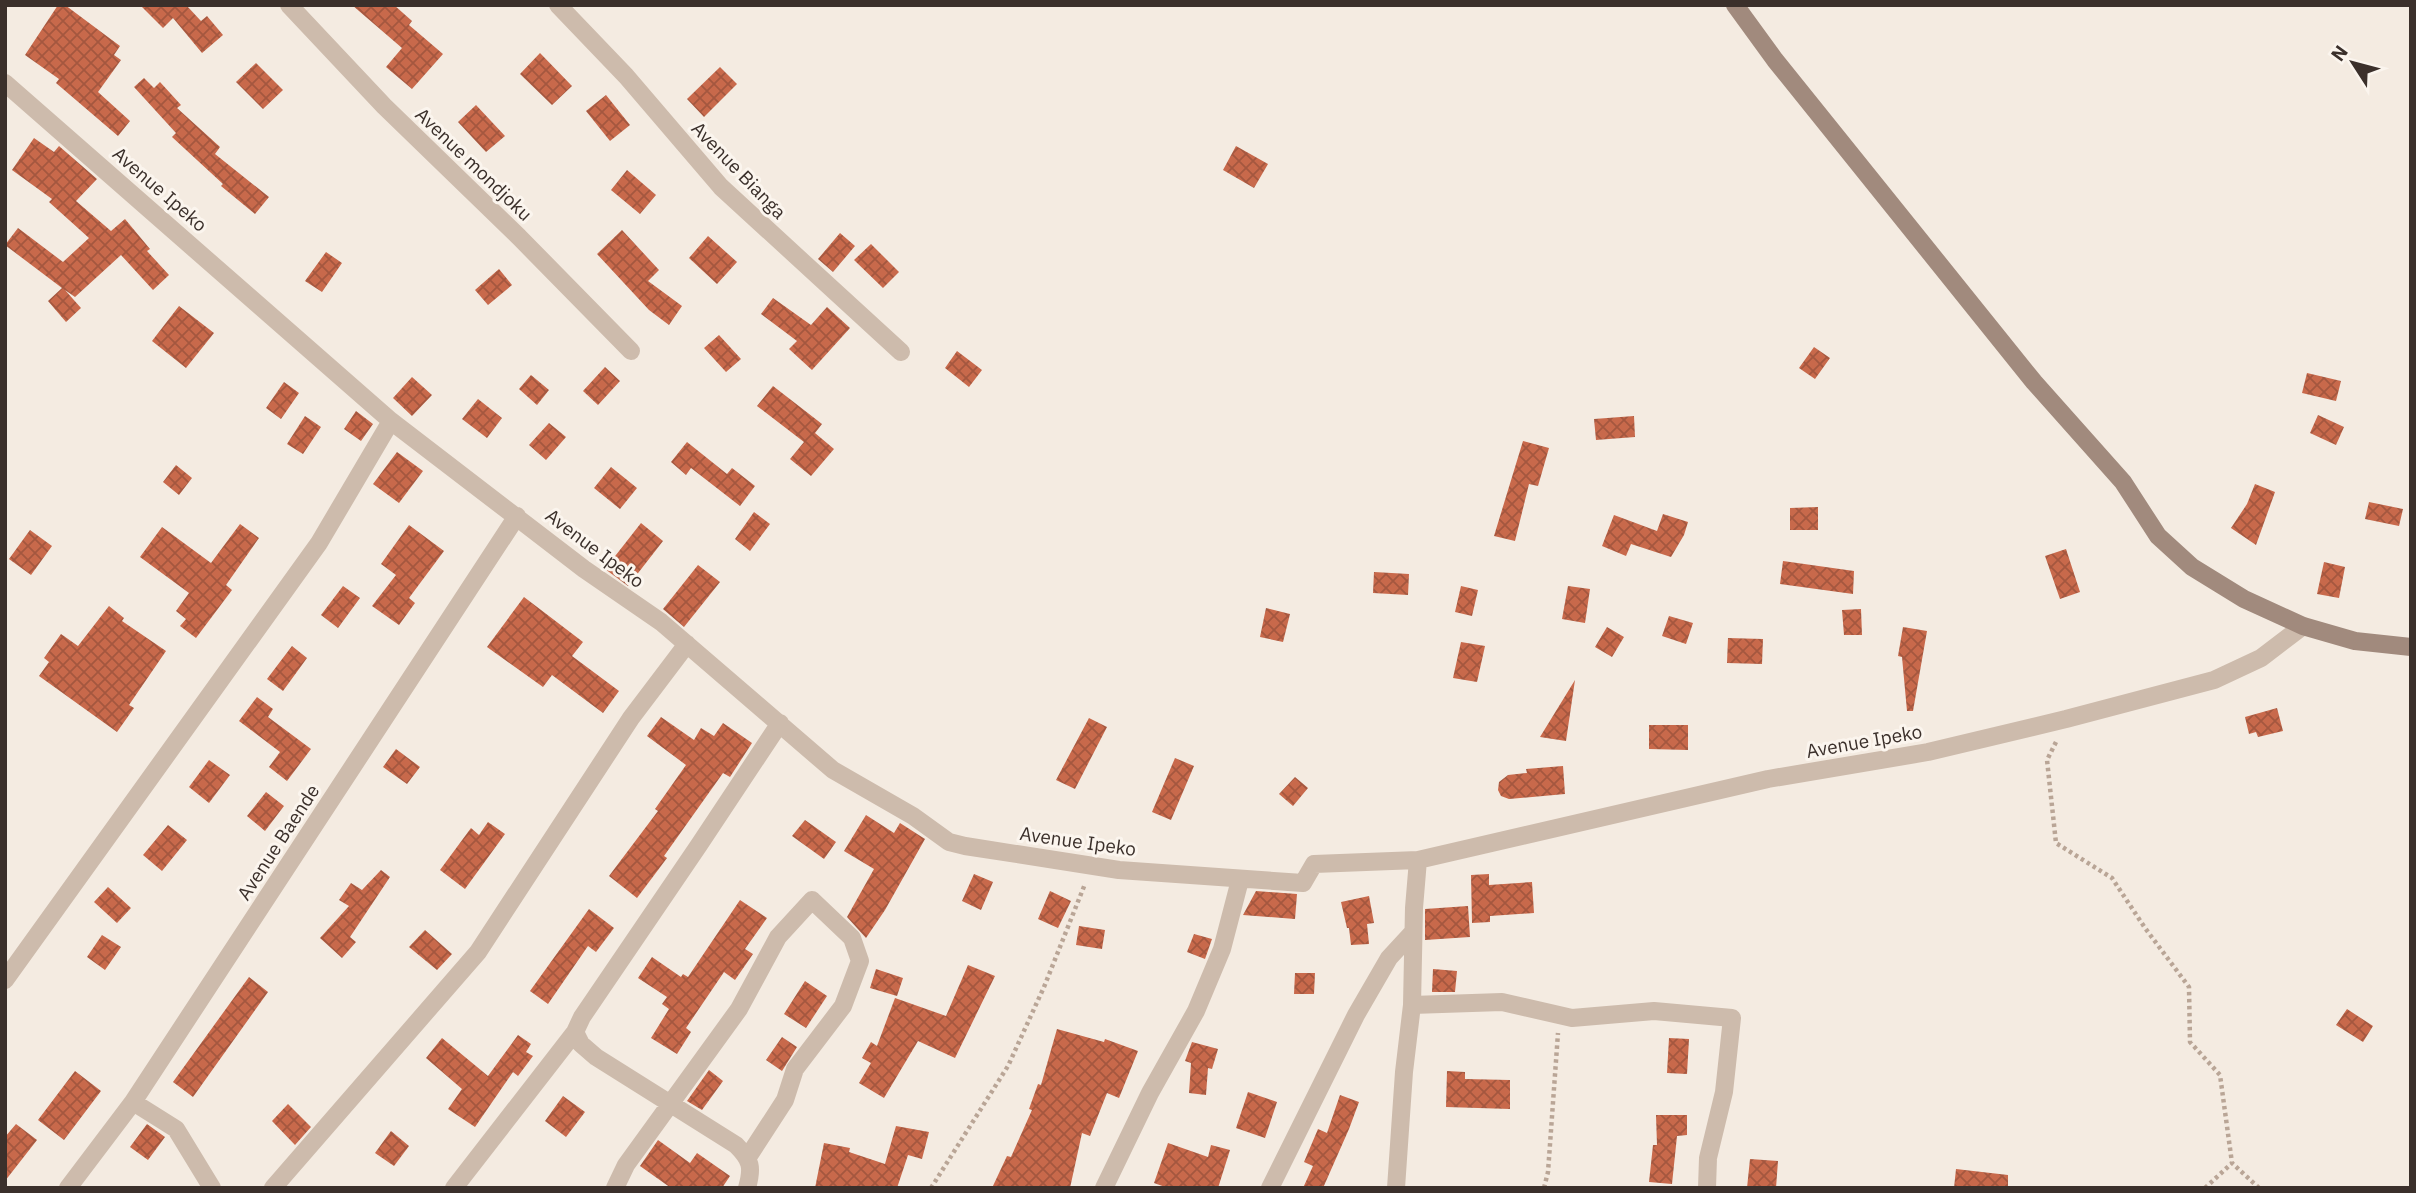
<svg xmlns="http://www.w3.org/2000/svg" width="2416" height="1193" font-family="'IBM Plex Sans',sans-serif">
<defs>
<pattern id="building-cross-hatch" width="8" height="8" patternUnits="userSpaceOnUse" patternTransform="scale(1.75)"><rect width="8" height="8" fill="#c8694b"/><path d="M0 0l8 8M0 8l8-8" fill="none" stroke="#a4573f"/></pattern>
</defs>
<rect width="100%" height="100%" fill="#f4ebe1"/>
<path fill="url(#building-cross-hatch)" d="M58,5H65L120,46L114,55L121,60L98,92L130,121L118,136L56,83L59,79L25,55Z
M140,5H186L201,21L207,16L223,35L202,53L173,18L163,28Z
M352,5H394L412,21L409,25L443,54L412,89L386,67L402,48Z
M540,53L572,86L552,105L520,74Z
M256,63L283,90L263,109L236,82Z
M720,67L737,84L704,117L687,99Z
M144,78L154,88L160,82L181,105L177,108L220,147L215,154L269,197L255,214L221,186L223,184L172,137L176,133L134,87Z
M606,95L630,125L610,141L586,111Z
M476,105L505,136L486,152L458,122Z
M34,138L54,152L59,146L97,179L76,201L111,231L125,219L150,249L147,251L169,275L153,290L121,255L75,297L65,290L81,308L66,322L48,301L62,288L5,245L18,228L63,262L89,238L49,202L52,199L12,170Z
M1236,146L1268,164L1254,188L1223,170Z
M627,170L656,195L640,214L611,190Z
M622,230L659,270L648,281L682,306L669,325L649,310L597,254Z
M840,233L855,246L833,272L818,259Z
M708,236L737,262L717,284L689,258Z
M871,244L899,272L883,288L854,260Z
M326,252L342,263L322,292L305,281Z
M499,269L512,285L488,305L475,290Z
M773,298L811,325L827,307L850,328L812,370L789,349L797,341L761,314Z
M179,306L214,333L186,368L152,341Z
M719,335L741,359L726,372L704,348Z
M1814,347L1830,358L1815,379L1799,368Z
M957,351L982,370L969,387L945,368Z
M605,367L620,381L598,405L583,391Z
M2307,373L2341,381L2336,401L2302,393Z
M531,375L549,390L537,405L519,389Z
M412,377L432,395L412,416L393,398Z
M284,382L299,393L281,419L266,408Z
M773,386L822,424L815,433L834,449L811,476L790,459L804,442L757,406Z
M478,399L502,418L487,438L462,419Z
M356,411L373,424L361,441L344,429Z
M2318,415L2344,427L2336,445L2310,433Z
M305,416L321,427L303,454L287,444Z
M1634,416L1635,437L1596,440L1594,419Z
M549,423L566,437L546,460L529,445Z
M1523,441L1549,448L1538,486L1529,484L1515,541L1494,536Z
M687,442L727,474L732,468L755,486L740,506L691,468L686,475L671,462Z
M397,452L423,471L399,503L373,484Z
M176,465L192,478L179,495L163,482Z
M611,467L637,488L620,509L594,488Z
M2255,484L2275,492L2256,545L2231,528L2247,504Z
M2369,502L2403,509L2399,526L2365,519Z
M1818,507V530H1790V508Z
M754,512L770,524L750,551L735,539Z
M1663,514L1688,522L1684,535L1671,557L1631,544L1626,556L1602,546L1614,515L1657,531Z
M641,523L663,541L628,586L605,569Z
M240,524L259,538L226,585L232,590L196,638L180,626L186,619L176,611L189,593L140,557L162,527L211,563Z
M409,525L444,551L409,598L415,603L399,625L372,606L396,575L381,564Z
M30,530L52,546L31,575L9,559Z
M2066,549L2080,592L2060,599L2045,556Z
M1783,561L1854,571L1853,594L1780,584Z
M2324,562L2345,567L2339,598L2317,594Z
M698,565L720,582L684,627L663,609Z
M1374,572L1409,574L1408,595L1373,593Z
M343,586L360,598L338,628L321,615Z
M1461,586L1478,590L1472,616L1455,612Z
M1568,586L1590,589L1585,623L1562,619Z
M524,597L583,642L572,656L619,691L603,713L552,675L543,687L487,647Z
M109,606L124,618L122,621L166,651L129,705L134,708L117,732L39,676L49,662L44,658L61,634L78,646Z
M1266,608L1290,614L1283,642L1260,637Z
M1861,609L1862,635H1844L1842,610Z
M1669,616L1693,623L1686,644L1662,636Z
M1607,627L1624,637L1612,657L1595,647Z
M1903,627L1927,631L1913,711H1907L1902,657L1898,656Z
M1728,638L1763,639L1762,664L1727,663Z
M1461,642L1485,646L1477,682L1453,678Z
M292,646L307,658L283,691L267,679Z
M1575,680L1566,741L1540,737Z
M257,697L273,709L268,717L311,749L287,781L269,767L280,752L239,721Z
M2277,708L2283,731L2258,737L2256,732L2249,734L2245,717Z
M661,717L694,740L701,728L714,736L723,723L752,743L730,777L723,773L664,856L667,858L637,898L609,876L658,811L655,809L686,765L647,736Z
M1089,718L1107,727L1075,789L1056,780Z
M1649,725H1688V750L1649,749Z
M396,749L420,767L407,784L383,767Z
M1175,758L1194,766L1171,820L1152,812Z
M209,760L230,775L209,803L189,787Z
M1563,766L1565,794L1509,799L1501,796L1498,790L1499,782L1508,775L1527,773L1526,769Z
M1295,777L1308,788L1293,806L1279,794Z
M266,792L284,806L265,831L247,816Z
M866,815L894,833L900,823L925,839L885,910L866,938L847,917L874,869L844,851Z
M805,820L836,842L824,859L792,836Z
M488,822L505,834L465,889L440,870L471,828L479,835Z
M168,825L187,840L162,871L143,855Z
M381,870L390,877L350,937L356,942L342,958L320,938L349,906L339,900L351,883L362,890Z
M974,874L993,882L981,910L962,901Z
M1489,874V885L1532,882L1534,913L1490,916V922L1472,923L1471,875Z
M108,887L131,908L117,923L94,902Z
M1050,891L1071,901L1058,928L1038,919Z
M1256,891L1297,894L1295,919L1243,915Z
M1369,896L1374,923L1367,924L1369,944L1351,945L1349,928H1347L1341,902Z
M740,900L767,918L745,949L753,954L735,980L724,972L686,1028L691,1032L677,1054L651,1038L669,1009L662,1004L667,997L638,978L652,957L681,977L683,974L688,977Z
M1468,906L1470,937L1425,940V909Z
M589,909L614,928L596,952L588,946L548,1004L530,991Z
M1079,926L1105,930L1102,949L1076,945Z
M425,930L452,954L437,970L409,947Z
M1194,934L1212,939L1205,959L1187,952Z
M102,935L121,947L105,970L87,957Z
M968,965L995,976L955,1058L918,1041L884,1098L859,1083L871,1063L862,1058L871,1042L877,1046L895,998L946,1016Z
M876,969L903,978L897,996L870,988Z
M1433,969L1457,971L1455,992H1432Z
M1295,973H1315L1314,994H1294Z
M249,977L268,992L193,1097L173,1082Z
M805,981L827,996L806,1028L784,1014Z
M2347,1009L2373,1026L2363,1042L2336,1025Z
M1057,1029L1104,1042L1105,1039L1138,1051L1119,1098L1107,1093L1090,1136L1082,1133L1070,1188H992L1007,1156L1011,1157L1032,1110L1029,1109L1038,1084L1041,1085Z
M518,1035L531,1044L526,1052L533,1056L518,1076L513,1072L475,1127L448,1109L462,1089L426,1058L442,1038L488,1076Z
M782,1037L797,1047L782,1071L766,1060Z
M1669,1038L1689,1039L1687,1074L1667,1073Z
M1192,1042L1218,1049L1212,1069L1208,1068L1206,1095L1189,1093L1191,1063L1185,1061Z
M709,1070L723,1081L702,1110L687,1101Z
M75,1071L101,1091L64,1140L38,1120Z
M1447,1071L1465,1072V1079L1510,1080V1109L1446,1107Z
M1248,1092L1277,1102L1265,1138L1236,1128Z
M1340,1095L1359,1102L1349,1129L1323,1188H1303L1313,1166L1304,1162L1318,1129L1327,1133Z
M563,1096L585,1112L566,1137L545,1121Z
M288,1104L311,1127L295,1145L272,1121Z
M1656,1115H1687V1135L1677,1136L1672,1184L1649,1182L1653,1145H1657Z
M16,1124L37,1140L5,1181V1137Z
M147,1124L165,1137L148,1160L130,1147Z
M896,1126L929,1132L922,1159L908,1155L897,1188H815L824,1143L850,1148L849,1152L885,1164Z
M391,1131L409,1146L394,1166L375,1153Z
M658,1140L690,1163L697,1153L730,1176L722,1188H671L640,1166Z
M1168,1143L1208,1157L1211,1145L1230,1150L1218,1188H1168L1154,1183Z
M1750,1159L1778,1161L1776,1188H1747Z
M1956,1169L2008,1175V1188H1954Z"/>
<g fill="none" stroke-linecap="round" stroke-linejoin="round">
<path stroke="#b9a596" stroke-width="4.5" stroke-dasharray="3.5 3.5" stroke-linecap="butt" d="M2056,742L2047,760L2056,843L2112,878L2145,928L2189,987L2190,1042L2220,1075L2232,1163L2259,1188
M931,1188L1008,1066L1044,987L1085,884
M1544,1188L1548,1172L1558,1033
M2205,1188L2232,1163"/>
<path stroke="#cdbbac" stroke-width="18" d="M289,5L384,106L519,237L631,351
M558,5L626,76L721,187L901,352
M5,83L391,421L584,569L661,622L833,770L913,816L949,842L965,846L1119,870L1303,883L1314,864L1418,860L1768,779L1928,752L2066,719L2214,680L2261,658L2303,626
M5,980L319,543L391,421
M1412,1005L1502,1002L1572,1018L1654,1011L1732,1018L1724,1092L1708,1158L1707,1188
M133,1102L176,1129L212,1188
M68,1188L133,1102L517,516
M273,1188L478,952L631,718L687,644
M454,1188L575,1032
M615,1188L626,1165L739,1009L778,937L812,900L852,938L860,961L843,1006L795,1069L785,1100L748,1157
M747,1188C753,1167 751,1160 736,1145L596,1057L581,1044L575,1032L582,1017L699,845L780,723
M1104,1188L1150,1093L1196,1011L1222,949L1240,880
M1270,1188L1356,1015L1389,958L1413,932
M1396,1188L1404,1072L1412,1005L1414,908L1418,860"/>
<path stroke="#a18a7d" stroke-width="18" d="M1735,5L1775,60L2034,382L2123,482L2158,536L2192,567L2244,599L2303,626L2355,641L2411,647"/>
</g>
<g text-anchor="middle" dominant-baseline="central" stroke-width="6" stroke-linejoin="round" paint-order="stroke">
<g font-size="19" fill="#3b302b" stroke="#fbf5ee">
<text transform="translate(474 164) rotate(44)">Avenue mondjoku</text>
<text transform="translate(739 170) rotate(46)">Avenue Bianga</text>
<text transform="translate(160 189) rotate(41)">Avenue Ipeko</text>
<text transform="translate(595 548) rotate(37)">Avenue Ipeko</text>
<text transform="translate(1864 741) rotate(-10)">Avenue Ipeko</text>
<text transform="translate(1078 841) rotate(8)">Avenue Ipeko</text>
<text transform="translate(278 842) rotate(-57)">Avenue Baende</text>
</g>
</g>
<rect width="2416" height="1193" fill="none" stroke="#3b302b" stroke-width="14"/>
<g transform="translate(2353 63) rotate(306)" stroke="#fbf5ee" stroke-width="5" paint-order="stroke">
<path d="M0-5L12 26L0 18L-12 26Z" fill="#3b302b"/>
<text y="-10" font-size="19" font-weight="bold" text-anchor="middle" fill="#3b302b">N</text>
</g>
</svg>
